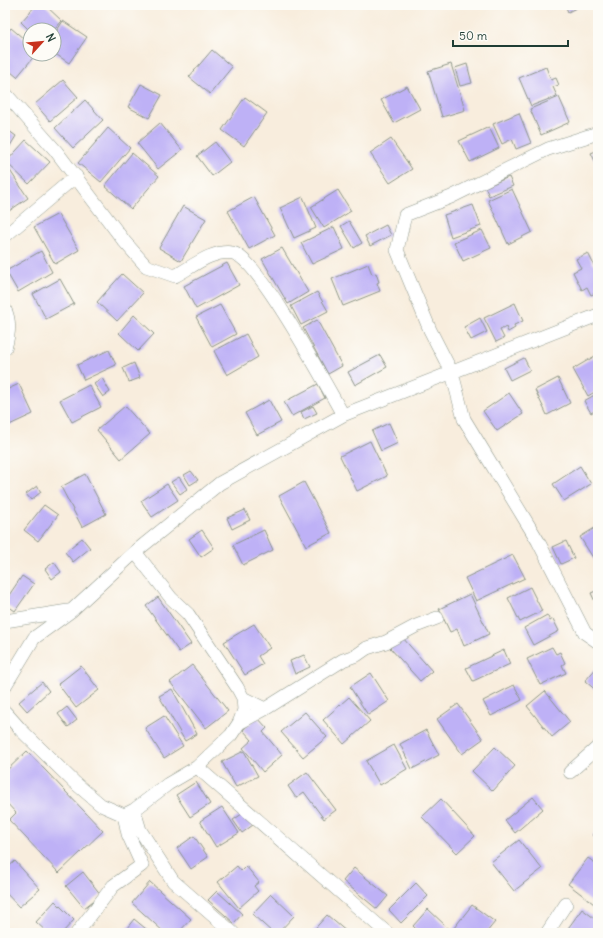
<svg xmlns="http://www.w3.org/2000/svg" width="603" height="938" font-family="Delius,sans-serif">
<rect width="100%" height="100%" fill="#fdfcf7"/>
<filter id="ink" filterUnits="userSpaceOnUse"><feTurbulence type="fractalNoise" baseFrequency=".025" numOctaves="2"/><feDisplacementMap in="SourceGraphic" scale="8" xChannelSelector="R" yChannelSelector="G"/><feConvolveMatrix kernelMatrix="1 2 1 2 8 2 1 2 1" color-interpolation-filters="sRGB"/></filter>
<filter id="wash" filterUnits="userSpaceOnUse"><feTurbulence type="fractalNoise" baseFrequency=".012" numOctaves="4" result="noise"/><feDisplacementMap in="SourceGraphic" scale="16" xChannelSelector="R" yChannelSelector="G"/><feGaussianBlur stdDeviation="0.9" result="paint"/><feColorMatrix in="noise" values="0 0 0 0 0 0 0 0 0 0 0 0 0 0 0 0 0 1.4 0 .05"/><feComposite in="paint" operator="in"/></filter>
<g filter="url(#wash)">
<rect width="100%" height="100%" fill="#f8eddd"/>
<g id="blocks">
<path fill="#beb1f6" d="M36,5H45L62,21L54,30H29L21,22Z
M565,5H580V6L568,12Z
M63,21L87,37L69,63L54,53V35Z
M11,28L30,44V54H36L17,77L5,67V36Z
M212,50L232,67L210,94L189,77Z
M451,64L465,110L442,117L428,71Z
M467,64L472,83L460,86L455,68Z
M546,67L551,80L556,78L559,85L553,87L557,96L531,106L519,78Z
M63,80L78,97L50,121L35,104Z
M141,84L162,95L149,118L128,107Z
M407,86L420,109L394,123L381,100Z
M245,97L267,113L244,146L222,130Z
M559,97L570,122L541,135L530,109Z
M85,100L103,120L73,148L55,128Z
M519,113L531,143L516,149L512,139L502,144L493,124Z
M160,123L182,150L158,169L137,143Z
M489,127L499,148L470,162L459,141Z
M5,128L16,136L5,154Z
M108,128L130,148L101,182L78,163Z
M391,139L412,169L390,183L370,153Z
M26,140L50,162L29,184L6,162Z
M215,142L230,162L212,176L197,156Z
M598,150V167L591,153Z
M132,153L159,176L131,209L105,186Z
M9,169L28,198L6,213L5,172Z
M509,177L513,186L489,196L485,187Z
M512,189L532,232L508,244L488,200Z
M338,190L351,211L324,228L311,207Z
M254,197L275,235L249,249L228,211Z
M303,197L316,228L294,238L280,208Z
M473,205L481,226L451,237L444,215Z
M183,206L206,219L181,261L159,248Z
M58,214L79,250L55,264L34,227Z
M349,221L362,243L354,248L341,226Z
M386,225L391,235L370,246L365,236Z
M334,227L344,249L312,264L301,243Z
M482,230L491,248L463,261L454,242Z
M282,248L308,292L288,304L262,259Z
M41,251L52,272L18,292L6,271Z
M588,253L598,273V292L591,295L587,287L582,290L573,272L581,268L576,259Z
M227,263L239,285L196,309L184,286Z
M368,264L372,274L376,273L379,282L377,283L380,291L343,306L332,279Z
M122,274L143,293L117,321L97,302Z
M60,279L74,304L46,319L33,294Z
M317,292L328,311L301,325L291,306Z
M515,303L523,321L514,325L515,328L508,332L506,327L500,330L504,338L496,342L484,318Z
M220,305L236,334L212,347L196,317Z
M134,315L154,334L138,351L119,333Z
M480,318L487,332L471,340L464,327Z
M317,320L342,366L328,374L303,328Z
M246,334L258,357L227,375L214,351Z
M109,350L116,365L84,380L77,365Z
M380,355L387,367L355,385L348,372Z
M595,356L598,361V390L588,396L573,369Z
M524,358L530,370L510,380L504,368Z
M134,363L140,378L129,382L123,368Z
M102,378L110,392L103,397L94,384Z
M558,378L570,403L547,415L535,390Z
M19,384L33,414L5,427V386H7L8,389Z
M318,384L325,398L292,416L284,402Z
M89,385L101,407L72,422L60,400Z
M509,393L523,414L497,431L483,411Z
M598,393V409L591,413L584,401Z
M269,400L281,422L257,435L245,413Z
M125,406L150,434L121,459L97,430Z
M313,406L317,413L304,419L301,412Z
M389,423L398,443L381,451L372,431Z
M370,441L387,476L357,491L340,456Z
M580,466L591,484L564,501L553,484Z
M191,471L198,480L190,485L184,475Z
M85,474L106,514L82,527L61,487Z
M179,477L187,489L180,494L171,482Z
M304,482L331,533L306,546L279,496Z
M167,484L178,500L152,517L141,501Z
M37,486L41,492L31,500L26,494Z
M44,505L58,515L38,541L24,530Z
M245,510L250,520L232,529L227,518Z
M598,526V559L595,561L580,537Z
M202,530L214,548L201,557L189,539Z
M264,530L273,550L243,565L233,545Z
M82,538L90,548L73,562L65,552Z
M566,541L574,558L561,564L553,547Z
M513,555L525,578L476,601L465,578Z
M54,562L61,572L52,579L45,569Z
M22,576L34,584L15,611L5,604V601Z
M530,587L542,611L520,622L508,598Z
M598,590V608L591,593Z
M470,594L489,634L464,646L457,629L450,632L439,609Z
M158,597L191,644L179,652L146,606Z
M547,615L550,621L553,619L559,631L533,645L524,628Z
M254,624L270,648L258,656L263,664L245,675L224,642Z
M402,637L432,671L420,681L390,648Z
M552,647L556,654L560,652L565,663L562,665L566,673L540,685L527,659Z
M504,650L510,664L473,681L466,668Z
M304,655L310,667L295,674L290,661Z
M192,665L228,711L206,728L170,682Z
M81,666L99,690L76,708L58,684Z
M598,666V692L585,681Z
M371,673L389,701L368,715L350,687Z
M42,682L49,691L27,711L19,702Z
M514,685L522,700L491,716L483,701Z
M172,689L197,734L185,741L159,696Z
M545,691L570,722L552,737L527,706Z
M349,697L370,721L344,744L323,720Z
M458,704L483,739L462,754L437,719Z
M67,707L77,720L68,727L58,714Z
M305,712L327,737L303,757L281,732Z
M164,716L183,746L164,758L145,728Z
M257,717L267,728L263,732L282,755L263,772L243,748L252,740L243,730Z
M426,730L439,755L412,769L400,744Z
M394,745L407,769L380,785L366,761Z
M495,747L515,766L493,791L472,771Z
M27,751L103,831L59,873L9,820L16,813L5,801V794L7,792L5,789V772Z
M244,751L258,776L236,787L222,762Z
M307,772L336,810L324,819L304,792L296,798L288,786Z
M196,782L210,804L190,817L176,795Z
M533,797L543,809L515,833L505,820Z
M441,799L475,836L457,853L422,817Z
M222,807L239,833L216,847L200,821Z
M245,812L253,825L242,833L233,820Z
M598,829V840L593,835Z
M194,836L208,857L191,869L177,848Z
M519,840L542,869L514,891L491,862Z
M588,858L598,865V907L568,884Z
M15,861L40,889L19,907L5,892V870Z
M237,866L241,871L246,866L259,882L254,886L258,891L239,908L218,882Z
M354,868L388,896L377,909L343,881Z
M83,872L101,895L84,908L66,886Z
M150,882L191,919L178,933H165L132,903Z
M416,883L428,896L401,923L389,910Z
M217,891L242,914L234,923L208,900Z
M271,894L294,916L278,933H273L252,914Z
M55,901L74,920L62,933H48L36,922Z
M472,905L495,922L486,933H450Z
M428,909L447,927L441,933H420L413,926Z
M582,909L598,921V933H569L566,931Z
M327,915L348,933H311Z
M134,919L151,933H123Z
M213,929L219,933H210Z"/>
</g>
</g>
<g filter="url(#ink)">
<use href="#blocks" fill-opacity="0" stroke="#8c9588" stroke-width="1"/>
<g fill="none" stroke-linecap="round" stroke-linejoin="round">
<defs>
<path id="minor" d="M5,93L56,151L124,241L146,266L175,276C192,267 213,249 233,253C259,259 327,387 343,415
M598,133L548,149L451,197L405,215L397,250L430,330L452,373L464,419L538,541L585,633L598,642
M5,236L76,176
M5,310C11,322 9,335 5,348
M5,621L68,611
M5,686L34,638L71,611L135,552L220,483L343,415L598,315
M243,698L265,709L343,660L357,655L367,648L386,642L416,626L437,618
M5,712L21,730L74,782L101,805L124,815
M239,723L265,709
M197,767L387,933
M570,772L598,747
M134,810L168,784L197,767L231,735L239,723L244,710L243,698L237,687L188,614L171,598L135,552
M124,815L134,810L140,830L173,881L233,933
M77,933L113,886L142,865L128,834L124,815
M547,933L566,904"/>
</defs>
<use href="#minor" stroke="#8c9588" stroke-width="14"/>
<use href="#minor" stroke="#fff" stroke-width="13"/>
</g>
</g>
<rect width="603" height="938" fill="none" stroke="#fdfcf7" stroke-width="20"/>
<g transform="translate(42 42) rotate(63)"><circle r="19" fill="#fdfcf7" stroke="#a4b0a9"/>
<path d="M0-3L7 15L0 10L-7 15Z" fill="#c8321e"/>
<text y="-6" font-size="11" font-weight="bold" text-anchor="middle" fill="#1f3d34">N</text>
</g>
<path d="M453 40v6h115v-6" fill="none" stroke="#1f3d34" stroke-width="2"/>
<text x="459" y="40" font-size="12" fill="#1f3d34" stroke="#fdfcf7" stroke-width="3" paint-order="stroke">50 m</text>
</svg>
